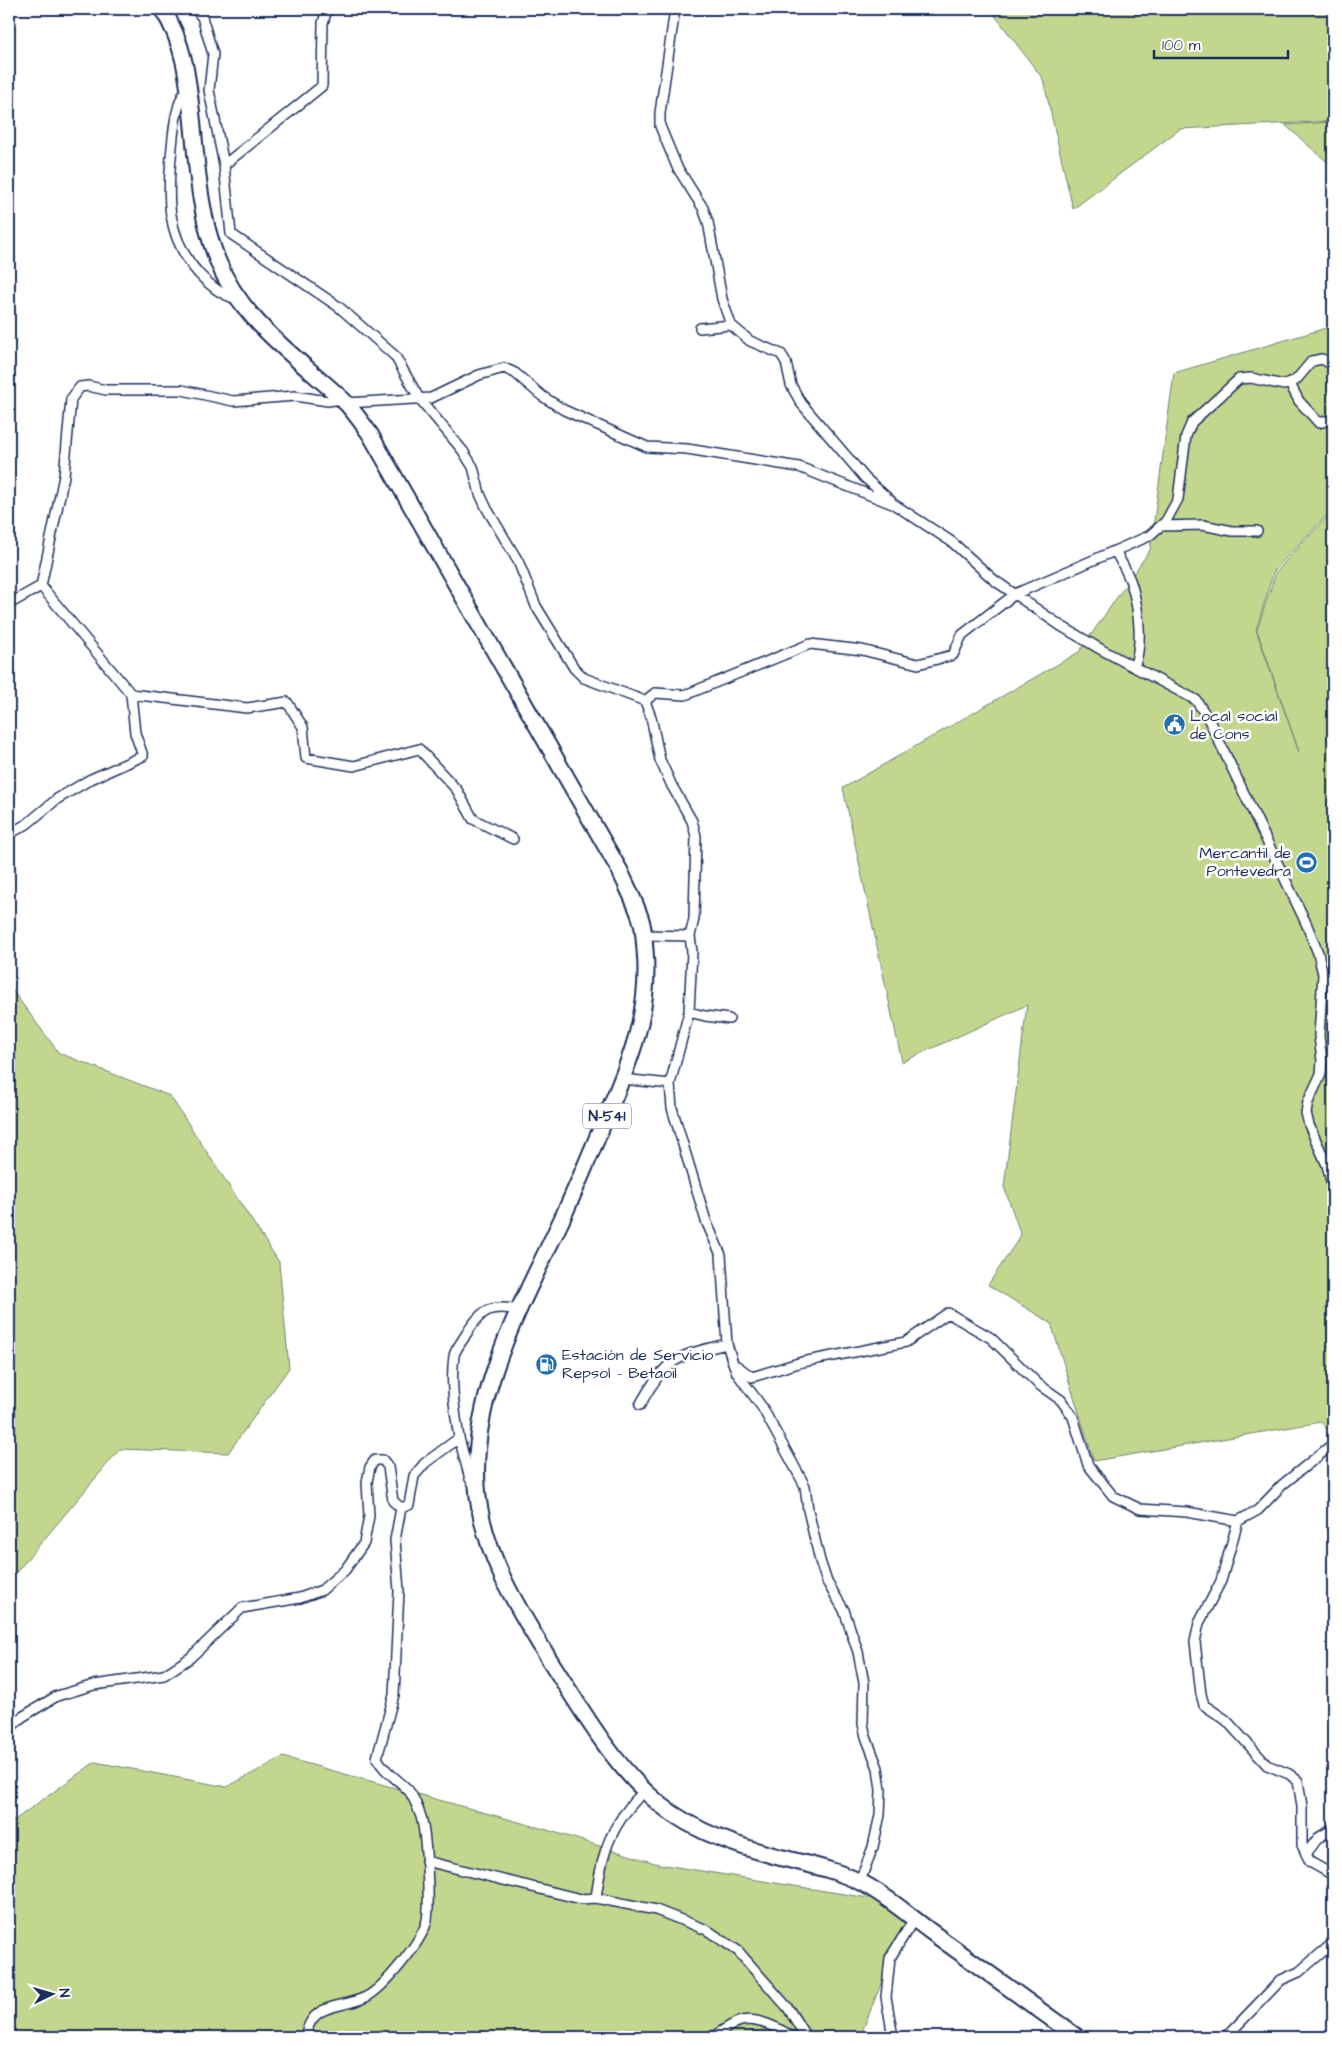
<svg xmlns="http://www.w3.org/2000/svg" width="1342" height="2046" font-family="'Architects Daughter',sans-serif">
<rect width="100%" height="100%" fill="#fff"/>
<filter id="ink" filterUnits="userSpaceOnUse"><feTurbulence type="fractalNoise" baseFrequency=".02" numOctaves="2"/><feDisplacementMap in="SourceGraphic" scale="10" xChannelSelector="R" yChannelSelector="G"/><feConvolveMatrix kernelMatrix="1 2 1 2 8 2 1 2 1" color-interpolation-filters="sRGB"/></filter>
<g filter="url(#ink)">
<path fill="#c2d78d" stroke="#6e8376" d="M990,9H1333V121L1180,129L1073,209L1043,79Z
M1333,122V167L1285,125Z
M1333,326V508L1274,571L1256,630L1299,752L1257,630L1276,572L1333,510V1436L1321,1422L1094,1461L1051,1323L988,1285L1021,1235L1004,1187L1027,1005L902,1062L843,788L1079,652L1150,550L1174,373Z
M9,986L59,1053L170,1096L279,1262L289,1368L228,1453L120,1449L9,1581Z
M283,1757L544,1829L658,1864L912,1905L860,2037H9V1824L95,1762L227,1787Z"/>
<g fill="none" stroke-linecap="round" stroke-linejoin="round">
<defs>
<path id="street" d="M195,9L202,17L213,54L209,90L224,165L231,234L339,307L395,356L419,398L463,451L473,467L480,494L487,509L518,561L536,606L574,668L584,678L645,701L651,717L660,760L672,786L692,821L696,836L694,919L690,936L692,952L689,1012L670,1084L672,1108L706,1221L721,1255L727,1344L732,1360L737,1373L762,1407L805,1486L808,1510L820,1561L827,1582L844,1610L858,1652L864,1683L863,1724L866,1737L878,1768L881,1790L880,1815L873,1847L860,1881
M675,9L660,113V126L677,167L703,208L708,222L722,299L731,325L750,341L781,354L786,362L791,385L801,403L865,478L891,501
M189,85C176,102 174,126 172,147C167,195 165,236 199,274C212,287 220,294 237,299
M224,165L322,86L323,23L327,9
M700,328L731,325
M1289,382L1299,401L1319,423L1333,419
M346,403L431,398L479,375L504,368L515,373L542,396L564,410L647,447L687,449L799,467L895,505L952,542L994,580L1061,626L1102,650L1196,700L1209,720L1306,923L1318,953L1323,974L1319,1036L1322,1061L1321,1074L1308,1102L1306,1113L1309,1125L1327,1165L1333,1189
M1161,526L1203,525L1232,531H1257
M1115,551C1121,562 1129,574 1132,586C1139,610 1143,644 1134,667
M41,586L131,694L247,708L287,702L303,727L306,758L354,766L419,749L457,790L473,819L513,839
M9,604L41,586L64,476L71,399L80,387L88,386L106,390H182L233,401L295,396L328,401L341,399
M645,701L655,693L685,695L810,644L862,650L918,664L953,655L962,635L1015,594L1149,536L1166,521L1178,499L1186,436L1192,422L1239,379L1251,378L1284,385L1296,380L1312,361L1322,359L1333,365
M9,834L27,824L57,799L91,779L143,756L135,733L131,694
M643,935L690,936
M689,1012L705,1016L729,1019
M622,1079L670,1084
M737,1366L752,1377L802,1362L906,1342L948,1313L991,1338L1038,1384L1061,1400L1073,1417L1088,1465L1113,1496L1140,1509L1187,1512L1238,1521
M640,1405C667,1357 676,1356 727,1344
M459,1438L470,1479L476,1487
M1333,1444L1282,1485L1258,1510L1238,1521L1221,1581L1199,1623L1195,1642L1201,1694L1204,1705L1226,1720L1267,1765L1289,1774L1298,1781L1302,1806V1845L1310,1862L1333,1875
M9,1729L22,1717L57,1696L94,1685L164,1675L190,1658L242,1608L300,1598L322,1590L345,1570L364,1543L369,1516L367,1482L370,1467L375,1460H383L388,1467L393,1501L401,1508L409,1505L414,1476L425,1463L459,1438C455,1411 450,1384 454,1356C455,1349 462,1342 465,1336C481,1310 489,1304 518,1310
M644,1791C610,1825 602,1852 596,1898L656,1910L707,1930L738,1951L788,2008L806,2037
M1306,1854L1318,1838L1333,1829
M426,1861L581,1899L596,1898
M305,2037C313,2000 339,2010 366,1997C385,1987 419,1944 426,1924C431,1910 426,1828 420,1814C417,1807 414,1796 408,1790C398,1779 384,1772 377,1758L394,1695L399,1591L395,1540L401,1508
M713,2037C722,2031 731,2024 741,2021C757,2017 779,2028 792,2037
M893,2037L886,1997L890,1958L914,1919
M1221,2037L1229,2034L1281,1980L1299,1972L1333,1943"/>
<path id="highway" d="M162,9C184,41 188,79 192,117C197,165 199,213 217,259C240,320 298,358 344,401C354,411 362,423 370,434L620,871C627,887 636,903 641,920C644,929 644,940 645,950C651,1011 630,1062 606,1117C591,1152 577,1187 561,1221C522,1304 471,1392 477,1486C481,1549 516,1606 549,1659C579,1705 607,1756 647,1793C680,1825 724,1842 768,1854C799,1863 833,1868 862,1883C886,1895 908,1915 930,1931C979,1966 1028,2002 1077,2037"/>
</defs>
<use href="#street" stroke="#1b2f5e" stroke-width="12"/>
<use href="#highway" stroke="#1b2f5e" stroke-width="19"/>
<use href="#street" stroke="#fff" stroke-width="9"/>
<use href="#highway" stroke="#fff" stroke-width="15"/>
</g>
</g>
<defs>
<symbol id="civic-disc" viewBox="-11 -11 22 22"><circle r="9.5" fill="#1f6fb2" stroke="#fff"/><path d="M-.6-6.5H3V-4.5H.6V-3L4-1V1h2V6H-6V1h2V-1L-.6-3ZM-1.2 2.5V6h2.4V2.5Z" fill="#fff"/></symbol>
<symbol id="stadium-disc" viewBox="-11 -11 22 22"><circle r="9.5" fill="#1f6fb2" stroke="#fff"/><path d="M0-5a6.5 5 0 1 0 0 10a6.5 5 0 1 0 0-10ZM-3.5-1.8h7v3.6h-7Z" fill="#fff"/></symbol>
<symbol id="fuel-disc" viewBox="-11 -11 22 22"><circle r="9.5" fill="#1f6fb2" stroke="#fff"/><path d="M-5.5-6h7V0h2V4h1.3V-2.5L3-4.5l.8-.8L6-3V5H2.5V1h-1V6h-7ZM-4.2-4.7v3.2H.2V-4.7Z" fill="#fff"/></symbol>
</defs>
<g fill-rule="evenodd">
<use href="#civic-disc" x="1162" y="712" width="25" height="25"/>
<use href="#stadium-disc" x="1294" y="850" width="25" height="25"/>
<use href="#fuel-disc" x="534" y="1352" width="25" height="25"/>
</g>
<g text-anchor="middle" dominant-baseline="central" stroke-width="5" stroke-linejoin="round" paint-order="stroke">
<rect fill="#fff" stroke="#5f6d8e" stroke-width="1" x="583" y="1103.5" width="48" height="25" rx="4"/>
<g font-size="15" font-weight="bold" fill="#1b2f5e">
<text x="607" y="1116">N-541</text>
</g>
<g font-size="16" fill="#1b2f5e" stroke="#fff" text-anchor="start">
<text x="1190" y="716">Local social<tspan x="1190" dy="18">de Cons</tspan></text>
<text x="1291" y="853" text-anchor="end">Mercantil de<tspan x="1291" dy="18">Pontevedra</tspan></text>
<text x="562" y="1355">Estación de Servicio<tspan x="562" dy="18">Repsol - Betaoil</tspan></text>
</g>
</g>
<rect width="1342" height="2046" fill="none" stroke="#fff" stroke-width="30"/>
<rect x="15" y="15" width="1312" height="2016" fill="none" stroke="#1b2f5e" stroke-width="2" filter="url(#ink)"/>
<g transform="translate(52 1994) rotate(85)" stroke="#ffffff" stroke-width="4" paint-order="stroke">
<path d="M0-4L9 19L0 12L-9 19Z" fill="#1b2f5e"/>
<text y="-8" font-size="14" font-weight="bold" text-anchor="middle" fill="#1b2f5e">N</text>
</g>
<path d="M1154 50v8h134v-8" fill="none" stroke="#1b2f5e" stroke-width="2.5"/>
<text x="1162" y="50" font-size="15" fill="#1b2f5e" stroke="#ffffff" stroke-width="4" paint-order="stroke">100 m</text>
</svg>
